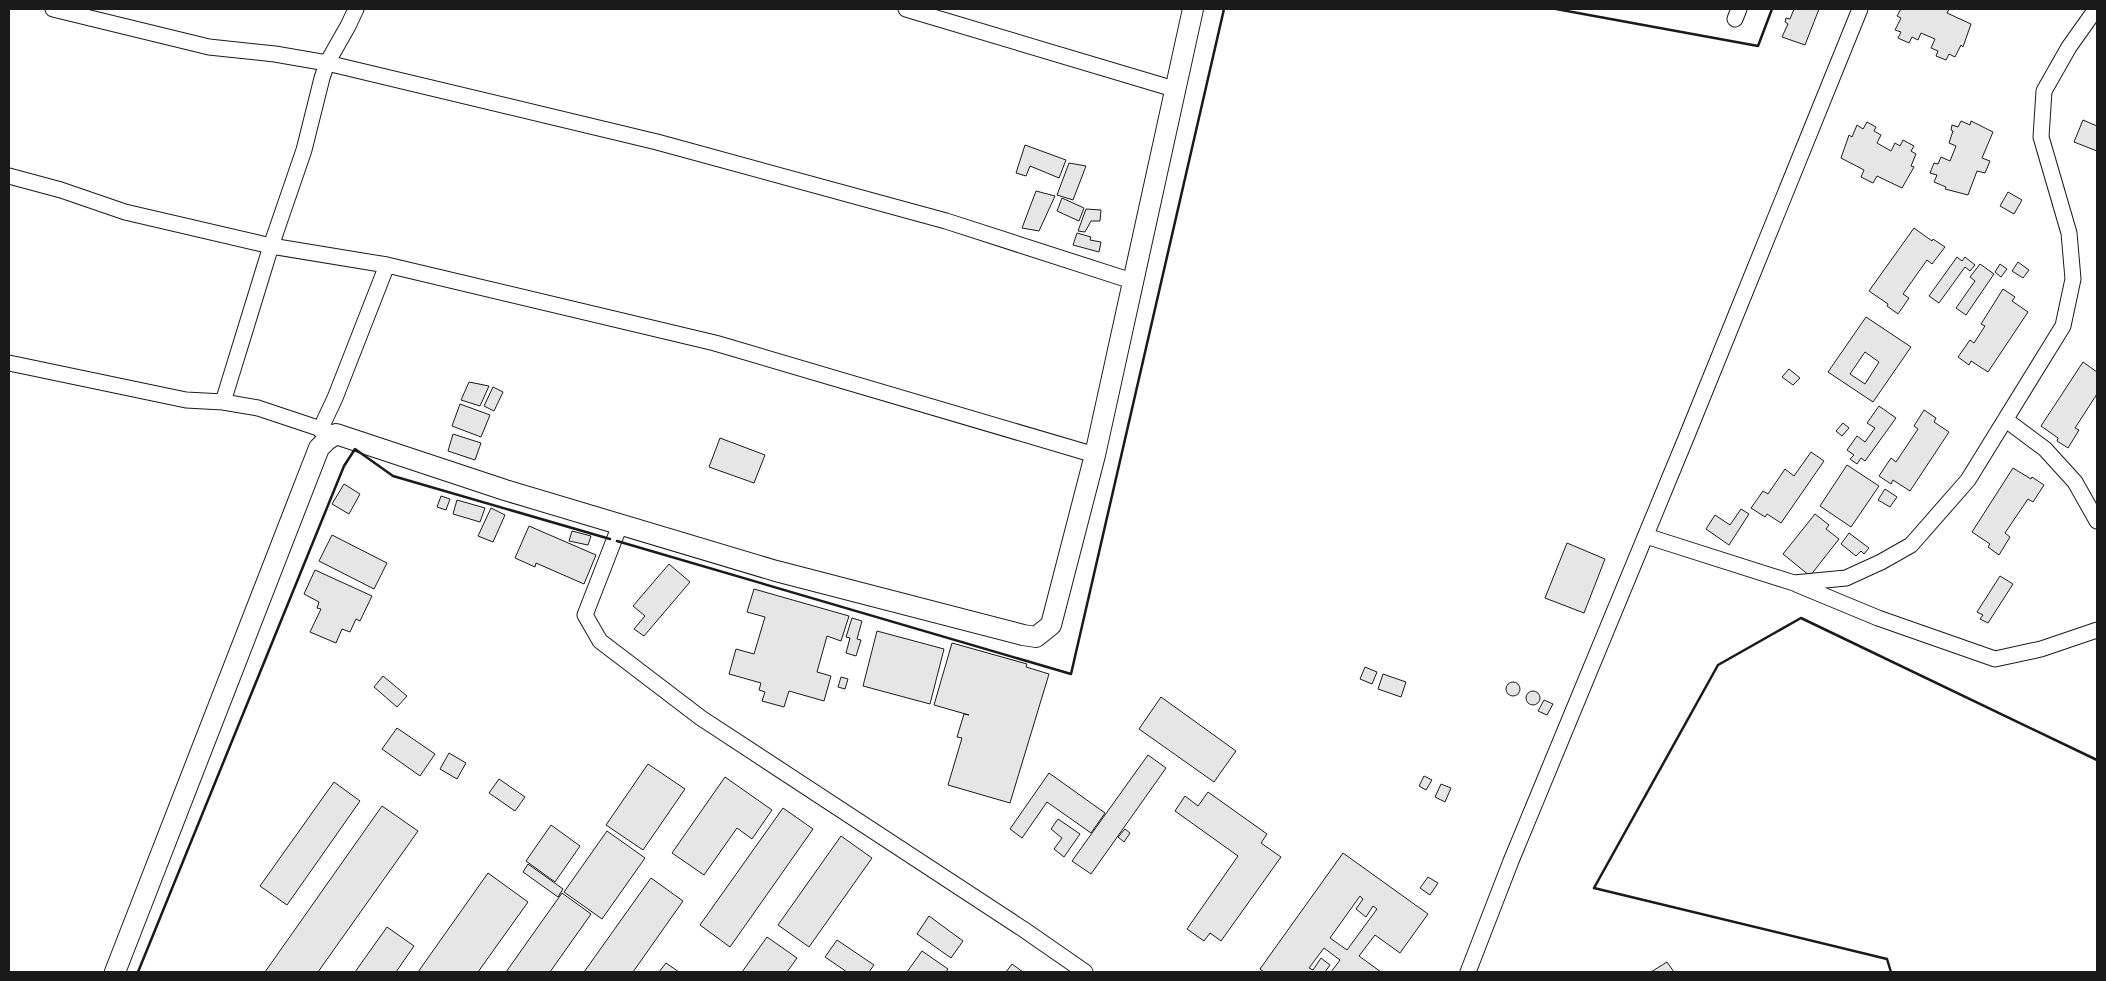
<svg xmlns="http://www.w3.org/2000/svg" width="2106" height="981" font-family="'Golos Text',sans-serif">
<rect width="100%" height="100%" fill="#fff"/>
<path fill="#e6e6e6" stroke="#1a1a1a" fill-rule="evenodd" d="M1794,9H1819L1805,45L1782,37L1788,24L1785,22L1786,18L1790,19Z
M1901,9H1949L1947,13L1971,24L1963,47L1961,45L1955,57L1949,54L1946,60L1936,56L1938,51L1931,48L1935,39L1921,33L1918,40L1912,37L1909,43L1898,38L1901,32L1895,30L1901,18L1897,16Z
M2083,120L2097,126V151L2074,142Z
M1961,121L1970,125L1971,121L1993,132L1982,158L1990,161L1985,173L1977,171L1968,195L1945,189L1946,187L1934,182L1937,175L1930,173L1934,163L1938,164L1941,157L1950,161L1956,146L1949,143L1953,131L1951,130L1952,125L1958,127Z
M1867,122L1876,127L1874,131L1881,135L1877,143L1891,151L1895,143L1900,146L1903,140L1914,146L1911,151L1916,154L1911,166L1914,167L1902,188L1877,176L1873,183L1861,177L1864,170L1841,158L1849,135L1852,137L1857,125L1863,129Z
M1025,145L1066,160L1059,178L1030,166L1026,176L1016,173Z
M1069,163L1086,166L1073,200L1057,195Z
M1036,191L1055,196L1039,231L1022,228Z
M2008,192L2022,200L2014,214L2000,206Z
M1062,198L1084,208L1079,221L1057,211Z
M1086,209L1101,210L1100,221H1091L1085,232L1078,231Z
M1914,228L1932,241L1933,239L1945,247L1932,264L1927,260L1903,294L1909,298L1898,314L1887,306L1888,304L1869,291Z
M1077,233L1091,237L1090,240L1101,242L1099,252L1073,245Z
M1957,257L1962,261L1965,257L1975,265L1970,271L1965,267L1939,303L1929,296Z
M2018,262L2029,270L2023,278L2012,271Z
M1980,264L1994,274L1966,315L1956,308L1975,281L1970,277Z
M2000,264L2007,269L2001,277L1995,272Z
M2003,289L2015,297L2012,301L2028,312L1988,372L1971,361L1969,365L1958,357L1970,340L1974,343L1985,326L1981,324Z
M1866,317L1911,347L1873,402L1828,372ZM1865,352L1879,362L1865,384L1850,374Z
M2083,362L2097,372V394L2075,428L2079,430L2068,448L2057,441L2058,438L2041,426Z
M1789,369L1800,378L1793,385L1782,377Z
M469,382L489,386L480,406L461,400Z
M493,387L503,392L494,411L484,406Z
M460,404L490,415L481,437L452,426Z
M1879,406L1896,418L1865,461L1861,458L1857,464L1850,459L1854,455L1847,450L1857,436L1865,442L1875,428L1867,423Z
M1924,410L1936,418L1934,422L1949,432L1910,491L1893,480L1891,484L1879,476L1891,458L1896,462L1918,429L1914,426Z
M1843,423L1849,428L1842,436L1836,431Z
M453,434L481,443L475,460L448,451Z
M720,438L765,455L754,483L709,467Z
M1811,452L1824,461L1781,523L1767,514L1765,517L1751,508L1763,491L1768,494L1785,469L1794,476Z
M1847,465L1879,486L1851,527L1820,506Z
M2013,468L2031,479L2032,477L2044,485L2033,502L2028,499L2005,533L2010,537L1999,555L1988,547L1990,544L1972,532Z
M344,484L360,494L349,514L332,504Z
M1885,489L1897,497L1890,507L1878,500Z
M441,496L450,499L446,510L437,507Z
M457,500L485,508L480,522L453,514Z
M491,508L505,515L493,542L478,536Z
M1741,509L1749,514L1729,545L1706,529L1715,515L1730,525Z
M1815,514L1829,525L1826,529L1839,539L1810,576L1783,554Z
M529,526L596,555L584,584L536,563L535,567L515,558Z
M572,531L591,536L588,545L569,541Z
M1849,533L1869,548L1864,554L1861,551L1856,556L1841,544Z
M332,535L387,563L374,589L319,561Z
M1567,543L1605,559L1584,613L1545,598Z
M669,564L690,582L644,636L634,629L645,616L633,606Z
M315,570L372,596L360,621L356,619L350,632L342,629L336,643L310,632L321,609L317,608L319,602L304,594Z
M2000,576L2013,584L1988,623L1980,619L1983,615L1977,612Z
M754,589L849,616L841,641L827,636L817,672L831,676L824,701L789,691L784,707L762,701L765,692L759,690L761,683L729,674L736,649L754,654L765,617L747,612Z
M852,618L862,621L857,639L861,640L856,656L846,653L850,638L846,637Z
M877,631L944,649L930,704L863,686Z
M952,643L1027,664L1026,667L1049,674L1010,803L948,785L962,738L957,737L964,714L969,715L934,705Z
M1365,667L1377,672L1372,684L1360,679Z
M1383,674L1406,682L1401,697L1378,689Z
M383,676L407,696L397,707L374,687Z
M841,677L848,679L845,689L838,687Z
M1506 689a7 7 0 1 1 14 0a7 7 0 1 1-14 0Z
M1526 698a7 7 0 1 1 14 0a7 7 0 1 1-14 0Z
M1161,697L1236,751L1214,782L1139,729Z
M1544,700L1553,704L1547,715L1538,711Z
M397,728L435,754L420,776L382,749Z
M449,753L466,763L457,779L440,769Z
M1148,755L1166,768L1091,874L1072,861Z
M648,764L685,789L643,850L606,825Z
M1049,773L1105,813L1091,833L1047,802L1022,838L1010,829Z
M1424,776L1432,780L1426,790L1419,786Z
M725,777L772,810L752,839L737,828L704,875L672,853Z
M499,779L525,797L515,811L489,793Z
M334,782L360,801L287,905L260,886Z
M1441,784L1451,788L1445,802L1435,797Z
M1208,792L1267,834L1261,843L1281,857L1221,941L1210,933L1204,941L1187,929L1238,856L1175,811L1185,796L1198,806Z
M382,806L418,831L318,972H265Z
M783,808L813,829L730,947L700,925Z
M1058,819L1080,834L1064,857L1054,849L1062,838L1051,829Z
M551,825L580,846L555,882L526,861Z
M1125,829L1130,833L1124,842L1118,837Z
M607,831L645,858L602,919L564,892Z
M841,836L872,858L809,947L778,925Z
M1343,853L1428,914L1400,953L1375,935L1359,956L1381,972H1331L1340,960L1324,948L1309,968L1313,970L1321,958L1330,965L1325,972H1264L1260,969ZM1360,896L1363,899L1356,909L1366,917L1373,906L1377,909L1347,950L1330,938Z
M528,864L563,889L558,897L523,872Z
M488,873L528,902L478,972H418Z
M1428,877L1438,883L1430,895L1420,888Z
M651,878L683,901L633,972H584Z
M562,893L591,914L550,972H506Z
M929,916L963,941L951,958L917,934Z
M387,927L414,946L396,972H355Z
M767,937L797,958L787,972H742Z
M837,940L874,965L869,972H847L825,957Z
M922,951L948,969L946,972H907Z
M1667,962L1674,972H1651Z
M666,963L679,972H659Z
M1012,964L1023,972H1006Z"/>
<g fill="none" stroke-linecap="round" stroke-linejoin="round">
<defs>
<path id="street" d="M53,9L209,47L275,54L327,63L657,142L946,221L1132,281
M906,9L1174,89
M1735,19L1739,9
M9,176L61,190L125,212L271,246L387,265L715,343L1095,455
M9,363L186,400L223,402L258,408L336,434
M223,402L271,246L304,150L322,78L327,63L348,26L356,9
M2006,420L2045,449L2075,482L2097,521
M320,430L335,398L387,265
M620,525L585,615L600,641L701,718L1023,929L1085,972
M1646,536L1794,583L1846,578L1881,562L1911,545L1968,480L2063,326L2073,279L2069,233L2041,137L2044,91L2069,47L2096,9
M1796,584L1878,618L1995,659L2041,649L2097,630
M1468,972L1511,861L1686,438L1860,9"/>
<path id="secondary" d="M115,972L319,448L327,440L336,434L505,490L776,571L1023,635L1036,637L1051,625L1095,455L1193,9"/>
</defs>
<use href="#street" stroke="#1a1a1a" stroke-width="17"/>
<use href="#secondary" stroke="#1a1a1a" stroke-width="22"/>
<use href="#street" stroke="#fff" stroke-width="15"/>
<use href="#secondary" stroke="#fff" stroke-width="20"/>
<path stroke="#1a1a1a" stroke-width="2.5" d="M1556,9L1758,46L1772,9
M617,541L1071,674L1224,9
M138,972L344,466L355,449L393,476L610,539
M1891,972L1887,959L1594,888L1718,665L1801,618L2097,760"/>
</g>
<rect width="2106" height="981" fill="none" stroke="#1a1a1a" stroke-width="20"/>
</svg>
